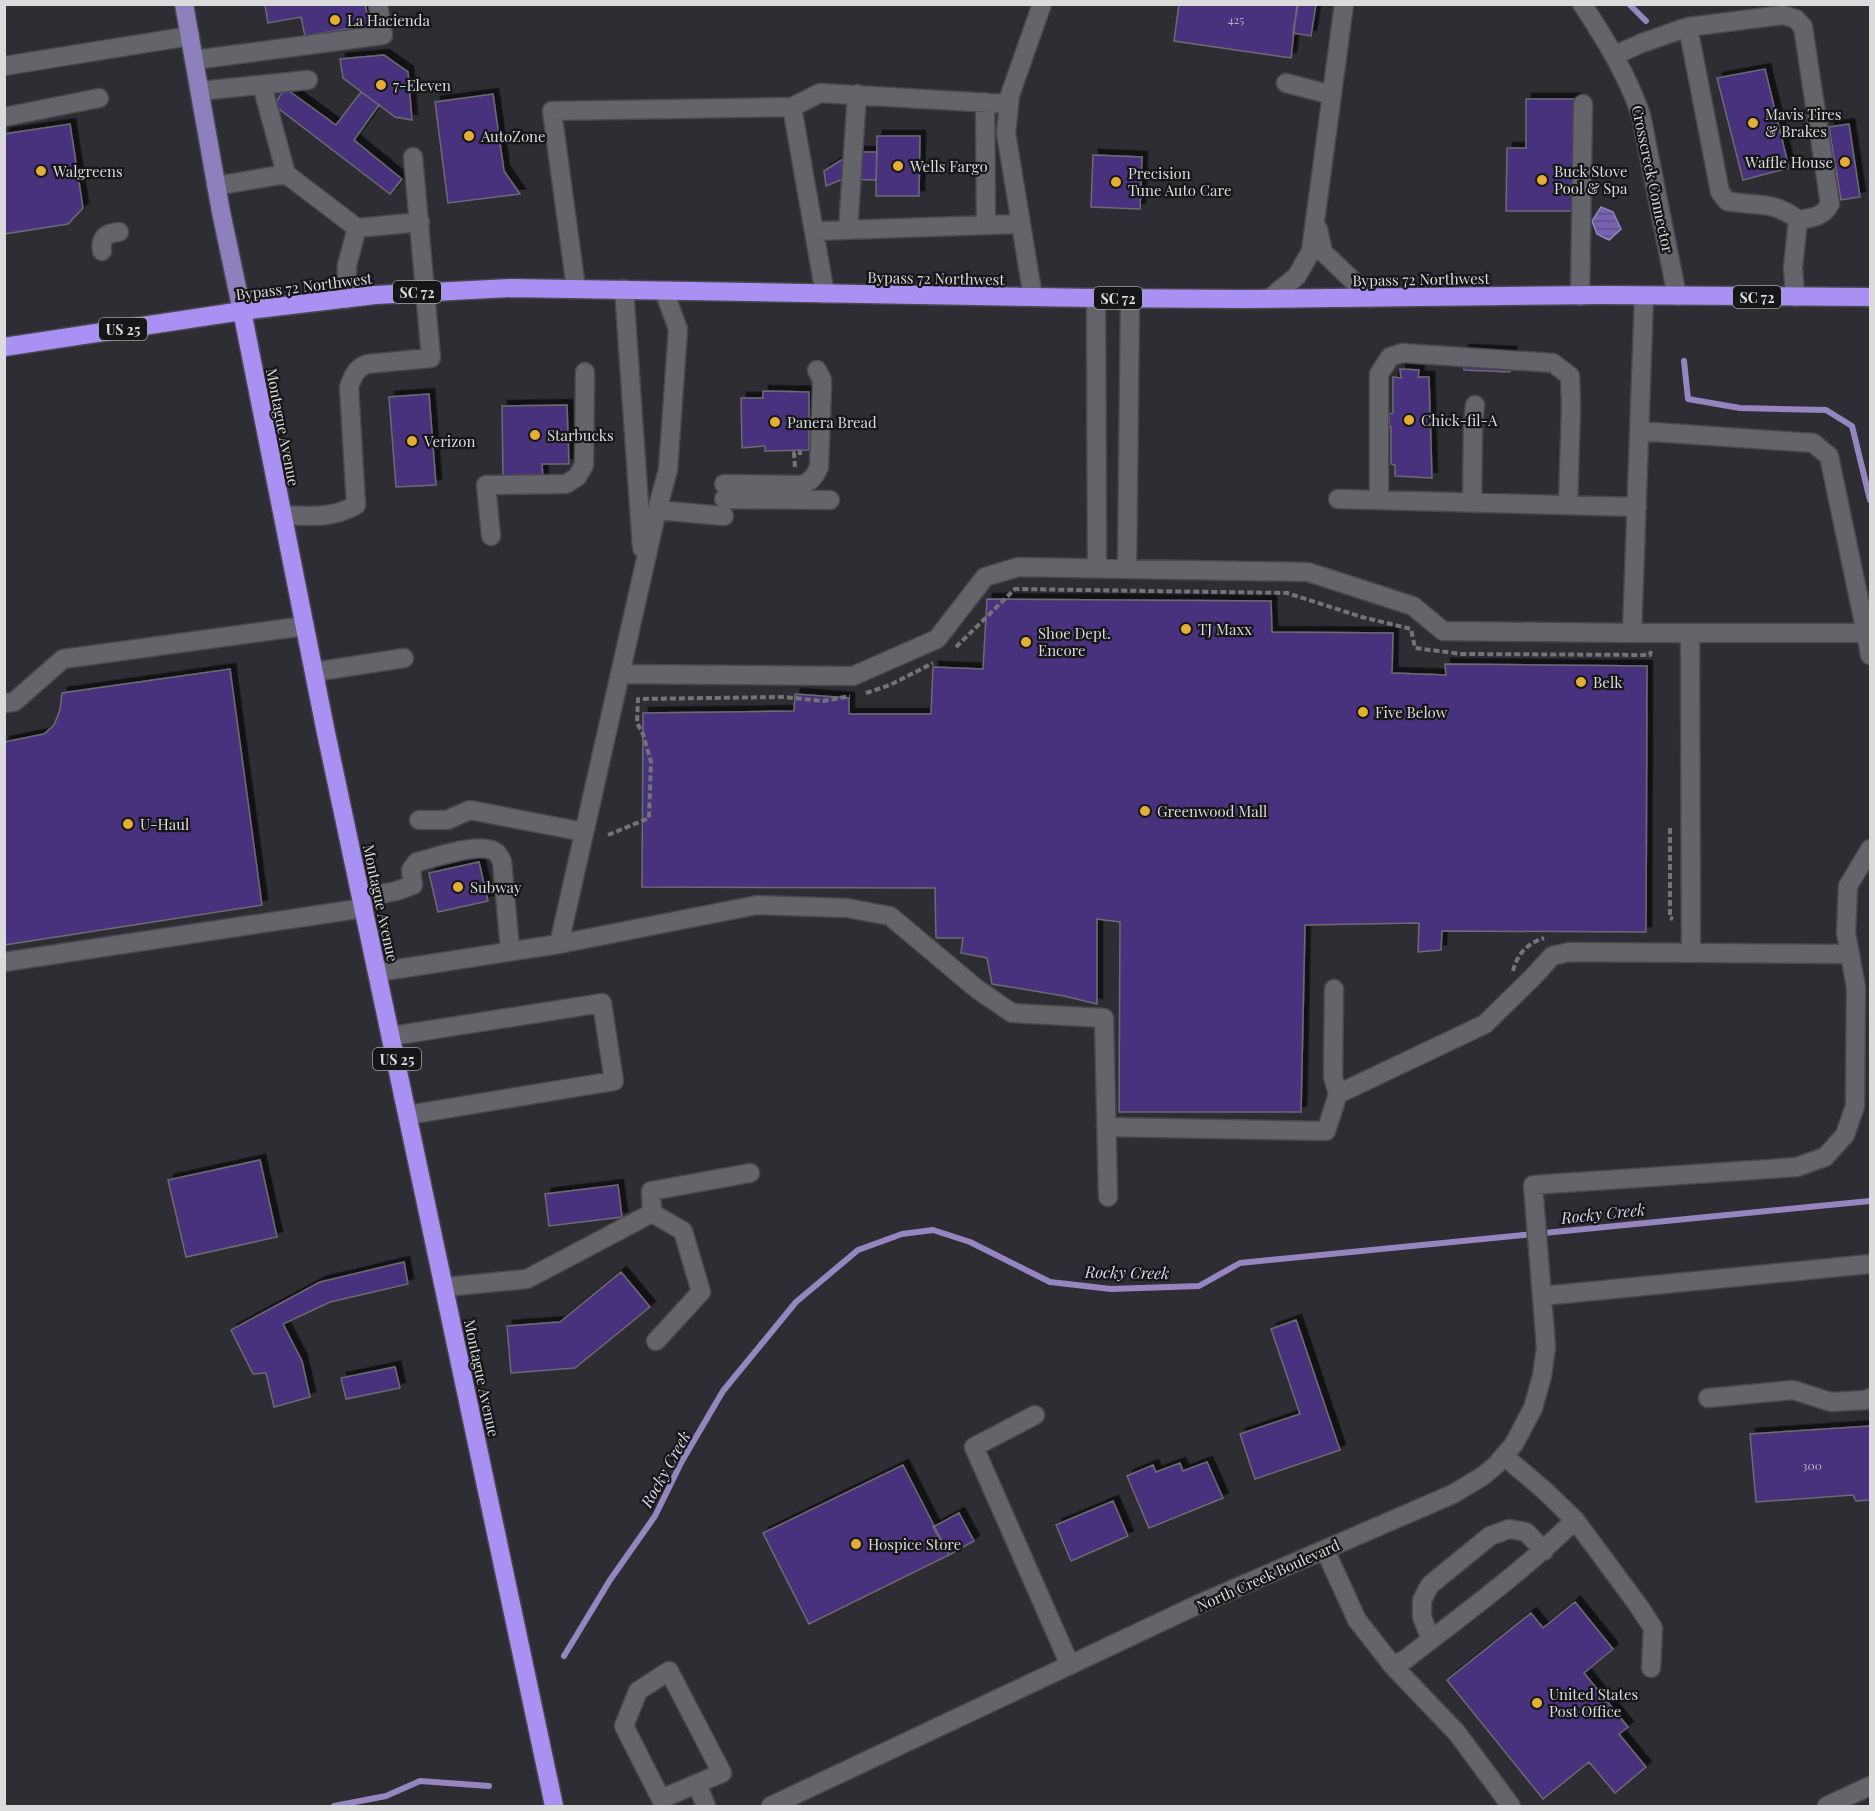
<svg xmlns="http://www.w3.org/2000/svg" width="1875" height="1811" font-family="'Playfair Display',serif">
<defs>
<pattern id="water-rules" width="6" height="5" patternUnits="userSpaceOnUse" patternTransform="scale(1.5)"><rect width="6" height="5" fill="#7661b2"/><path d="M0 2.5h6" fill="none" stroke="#5f5380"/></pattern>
<filter id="shadow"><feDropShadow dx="5.5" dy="-5.5" stdDeviation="0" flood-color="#0009"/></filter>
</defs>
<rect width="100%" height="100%" fill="#2e2d33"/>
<path fill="url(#water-rules)" stroke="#9486bf" stroke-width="1.5" d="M1601,207L1613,212L1621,229L1609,240L1597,234L1592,221Z"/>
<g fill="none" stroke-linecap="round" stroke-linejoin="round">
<path stroke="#9486bf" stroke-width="6" d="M1629,4L1646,21
M1684,361L1688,399L1740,408L1826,410L1852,426L1870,500
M564,1656L610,1580L655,1516L682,1461L723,1391L796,1302L858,1250L902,1234L933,1230L970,1242L1050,1282L1111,1289L1199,1286L1240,1263L1870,1201
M334,1806L386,1796L420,1781L489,1786"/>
</g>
<path fill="#48317d" stroke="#6c6b72" stroke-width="1.5" filter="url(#shadow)" d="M365,4L369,25L305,36L301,17L268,23L265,5Z
M1179,4H1297L1291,58L1174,41Z
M1298,4H1316L1311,36L1293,33Z
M384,55L408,72L412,120L395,117L343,78L340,59Z
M1765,69L1789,168L1743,180L1717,78Z
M285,88L336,125L361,92L379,105L354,140L402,179L390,194L274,105Z
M493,94L504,171L520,194L448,203L435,102Z
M1526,99H1577V211H1506L1507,148H1526Z
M70,124L83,208L68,224L4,234V134Z
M1849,124L1860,197L1841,200L1829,127Z
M877,136H920L919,196H876Z
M858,152H877L876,180L843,179L826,186L824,171L843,159Z
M1093,155L1142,157L1140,209L1091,207Z
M1463,350L1511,352L1510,372L1464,370Z
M1400,369L1419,370L1418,377H1429L1432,478L1395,476V465L1391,464V427H1389V414L1393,413V377L1401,378Z
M763,391L809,392V450L765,451V446L742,448L741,398H763Z
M429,394L436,485L396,487L389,397Z
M567,405L569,464H542L543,480H503L502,406Z
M987,599L1271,601L1272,632L1393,633L1392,673L1446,675L1445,664L1647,666L1646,932L1442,931L1441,950L1418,952L1419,923L1305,925L1301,1112H1119L1120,922L1097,919V1004L1064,996L992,984L987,958L961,953L963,938H936L935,888L642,887L643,713L794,711L795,694L849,698V714H931L933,667L983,669Z
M230,669L262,905L4,945V742L44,734L54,725L60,710L62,693Z
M479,862L488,901L438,912L429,873Z
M260,1160L277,1237L186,1257L168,1180Z
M618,1185L622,1217L549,1226L545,1194Z
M404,1262L408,1284L330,1302L283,1324L302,1361L310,1397L274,1407L266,1373L253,1374L231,1330L320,1282Z
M621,1272L650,1307L575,1368L511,1373L507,1326L560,1322Z
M1296,1320L1340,1450L1255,1479L1240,1434L1300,1414L1271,1329Z
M395,1367L400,1388L346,1399L341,1378Z
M1870,1426V1500L1856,1501L1853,1495L1756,1502L1750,1434Z
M1207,1462L1223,1498L1149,1528L1127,1476L1153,1465L1156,1472L1180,1463L1183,1471Z
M903,1465L949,1555L809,1624L763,1533Z
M1113,1501L1128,1536L1071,1561L1056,1525Z
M959,1513L974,1541L949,1555L933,1527Z
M1575,1602L1613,1649L1584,1673L1628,1727L1619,1734L1646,1767L1615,1793L1589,1762L1543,1799L1447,1680L1531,1613L1543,1628Z"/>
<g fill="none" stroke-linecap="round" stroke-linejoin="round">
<defs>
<path id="minor" d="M1582,4C1606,40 1627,75 1641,115L1677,296
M1688,27L1720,192L1727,201C1755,207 1774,200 1798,220
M1615,55L1642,43L1688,27L1783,15L1796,19L1803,27L1830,204C1823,217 1812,218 1798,220L1793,267L1795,297
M194,60L383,35L378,4
M4,66L190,36
M1286,83L1332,95
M262,85L286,174
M200,91L308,80
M985,102L986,225
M792,107L820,93L1009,104
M4,117L99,98
M216,186L286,174L357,228L347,265L346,299
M357,228L420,222
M1318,229L1323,252L1371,298
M848,230L857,94
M814,231L1021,224
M102,251C100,238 106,233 119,232
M576,288L552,111L792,107L825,294
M624,289L642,548
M664,291L678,329L668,470L657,510L620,674L853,676L937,639L985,577L1018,567L1308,572L1413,606L1443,631L1632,633
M1580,296L1583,104
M1644,296L1632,633H1866L1870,655
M1033,297L1006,133L1010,95L1042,4
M1096,298L1097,568
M1269,299L1297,276L1311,251L1344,4
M1639,431L1813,443L1829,456L1866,633
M724,484L801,485C811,482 815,476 819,467L822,387V380L817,370
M724,499L830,500
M1338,499L1637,507
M1379,500V374L1390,357L1402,353L1553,363L1570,376L1571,407L1568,505
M1472,503L1473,427L1475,405
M657,510L724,516
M283,515C309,516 332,519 356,505L349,387C353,376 356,368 367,364L431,358L413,157
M491,536L486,485L566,484L577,477L584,465L585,372
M1127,569L1130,298
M1690,633L1691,953
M314,672L404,658
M4,703L14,702L63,659L305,626
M419,820H447L470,810L584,832
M362,898L396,891L413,885L411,870L417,862C434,858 483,840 497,853C498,854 501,860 502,861L510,950
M559,944L757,905L847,908L890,916L977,989L1012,1013L1104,1018L1108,1197
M4,962L364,908
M378,972L559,944L620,674
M1334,989L1333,1077L1338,1094
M392,1036L602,1003L614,1081L408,1115
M1106,1127L1326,1131L1338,1094L1485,1024L1534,976L1552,956L1569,952L1850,954
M652,1213L683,1231L701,1292L656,1341
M445,1287L527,1279L652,1213L651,1191L750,1173
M1542,1296L1870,1264
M1708,1398L1793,1390L1831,1402L1866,1400L1870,1398
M1035,1415L974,1447L1070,1665
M1504,1456L1544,1490L1575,1520L1638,1605L1653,1628L1651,1668
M1325,1550L1357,1620L1393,1666L1406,1659C1464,1614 1522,1572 1575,1520
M1431,1640L1422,1617V1600L1430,1585L1490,1536L1509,1529L1526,1532L1544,1551
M1393,1666L1457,1733L1511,1806
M669,1671L722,1773L661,1799L624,1726L638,1691Z
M697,1784L706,1806
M771,1806L1199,1604L1453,1494L1483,1476L1496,1465L1514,1444L1533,1408L1542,1376L1546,1347L1533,1185L1797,1167L1825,1157L1845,1135L1855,1106L1856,987L1846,933L1848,886L1870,849
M1827,1806L1870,1786"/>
<path id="major" d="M184,4L221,212L242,311"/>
<path id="highway" d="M242,311L325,728L554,1806
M4,347L242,311L375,295L511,288L1096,298L1245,299L1600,295L1870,297"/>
</defs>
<use href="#minor" stroke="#49484e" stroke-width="21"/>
<use href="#major" stroke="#49484e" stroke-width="21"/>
<use href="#highway" stroke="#49484e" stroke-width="21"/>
<path stroke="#747478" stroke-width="4" stroke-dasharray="6 3" stroke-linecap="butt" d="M795,467L794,453H802
M956,647L1015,589L1287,593L1362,617L1411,629L1415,648L1462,654L1650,655L1651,651
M866,693L890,685L933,663
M1670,828V918L1673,919
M608,835L649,818L651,762L643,734L637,723L638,699L784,697L823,701L850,696
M1513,971C1517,954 1528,943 1544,938"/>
<use href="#minor" stroke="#65646b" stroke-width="18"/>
<use href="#major" stroke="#8e7fbd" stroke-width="18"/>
<use href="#highway" stroke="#a991f4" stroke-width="18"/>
</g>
<g fill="#e3ae34" stroke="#161619" stroke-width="2">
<circle cx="335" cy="20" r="6"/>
<circle cx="381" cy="85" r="6"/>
<circle cx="1753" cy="123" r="6"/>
<circle cx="469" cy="136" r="6"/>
<circle cx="1845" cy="162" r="6"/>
<circle cx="898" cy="166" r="6"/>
<circle cx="41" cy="171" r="6"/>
<circle cx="1542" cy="180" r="6"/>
<circle cx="1116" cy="182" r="6"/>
<circle cx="1409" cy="420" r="6"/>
<circle cx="775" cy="422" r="6"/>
<circle cx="535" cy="435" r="6"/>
<circle cx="412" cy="441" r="6"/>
<circle cx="1186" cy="629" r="6"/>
<circle cx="1026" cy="642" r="6"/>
<circle cx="1581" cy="682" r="6"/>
<circle cx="1363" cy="712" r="6"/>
<circle cx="1145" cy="811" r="6"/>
<circle cx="128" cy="824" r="6"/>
<circle cx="458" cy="887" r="6"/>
<circle cx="856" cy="1544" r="6"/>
<circle cx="1537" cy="1703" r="6"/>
</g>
<g text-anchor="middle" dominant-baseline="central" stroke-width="4.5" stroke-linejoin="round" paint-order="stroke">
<g font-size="12" fill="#b6b0c6">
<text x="1236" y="19">425</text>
<text x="1812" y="1465">300</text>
</g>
<g fill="#161619" stroke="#a0a0a3" stroke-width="1.5">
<rect x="393" y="281" width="48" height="22" rx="4.5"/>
<rect x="1733" y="286" width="48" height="22" rx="4.5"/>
<rect x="1094" y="287" width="48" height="22" rx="4.5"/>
<rect x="99" y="318" width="48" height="22" rx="4.5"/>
<rect x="373" y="1048" width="48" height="22" rx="4.5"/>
</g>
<g font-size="14" font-weight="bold" fill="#dbdbde">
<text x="417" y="292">SC 72</text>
<text x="1757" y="297">SC 72</text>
<text x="1118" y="298">SC 72</text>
<text x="123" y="329">US 25</text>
<text x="397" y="1059">US 25</text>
</g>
<g font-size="15" fill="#dbdbde" stroke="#161619" text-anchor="start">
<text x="347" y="20">La Hacienda</text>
<text x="393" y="85">7-Eleven</text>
<text x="1765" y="114">Mavis Tires<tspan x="1765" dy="17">&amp; Brakes</tspan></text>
<text x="481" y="136">AutoZone</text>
<text x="1833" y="162" text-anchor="end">Waffle House</text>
<text x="910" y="166">Wells Fargo</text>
<text x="53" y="171">Walgreens</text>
<text x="1554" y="171">Buck Stove<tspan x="1554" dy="17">Pool &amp; Spa</tspan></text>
<text x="1128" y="173">Precision<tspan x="1128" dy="17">Tune Auto Care</tspan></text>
<text x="1421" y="420">Chick-fil-A</text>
<text x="787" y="422">Panera Bread</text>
<text x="547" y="435">Starbucks</text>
<text x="424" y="441">Verizon</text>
<text x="1198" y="629">TJ Maxx</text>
<text x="1038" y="633">Shoe Dept.<tspan x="1038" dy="17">Encore</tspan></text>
<text x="1593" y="682">Belk</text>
<text x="1375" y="712">Five Below</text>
<text x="1157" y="811">Greenwood Mall</text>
<text x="140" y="824">U-Haul</text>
<text x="470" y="887">Subway</text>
<text x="868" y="1544">Hospice Store</text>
<text x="1549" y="1694">United States<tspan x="1549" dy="17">Post Office</tspan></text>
</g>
<g font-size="15" fill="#dbdbde" stroke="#161619">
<text transform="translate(1653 179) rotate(78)">Crosscreek Connector</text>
<text transform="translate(936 278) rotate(1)">Bypass 72 Northwest</text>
<text transform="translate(1421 279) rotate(-1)">Bypass 72 Northwest</text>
<text transform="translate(304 286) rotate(-7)">Bypass 72 Northwest</text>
<text transform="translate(283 427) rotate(79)">Montague Avenue</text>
<text transform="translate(381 903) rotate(78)">Montague Avenue</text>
<text transform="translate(482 1378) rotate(78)">Montague Avenue</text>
<text transform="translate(1268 1575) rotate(-24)">North Creek Boulevard</text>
</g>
<g font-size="16" font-style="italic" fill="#dbd7ed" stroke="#161619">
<text transform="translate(1603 1213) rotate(-6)">Rocky Creek</text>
<text transform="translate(1127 1272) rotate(1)">Rocky Creek</text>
<text transform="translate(665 1469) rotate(-61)">Rocky Creek</text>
</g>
</g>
<rect width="1875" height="1811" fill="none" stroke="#dbdbde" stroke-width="12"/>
</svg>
